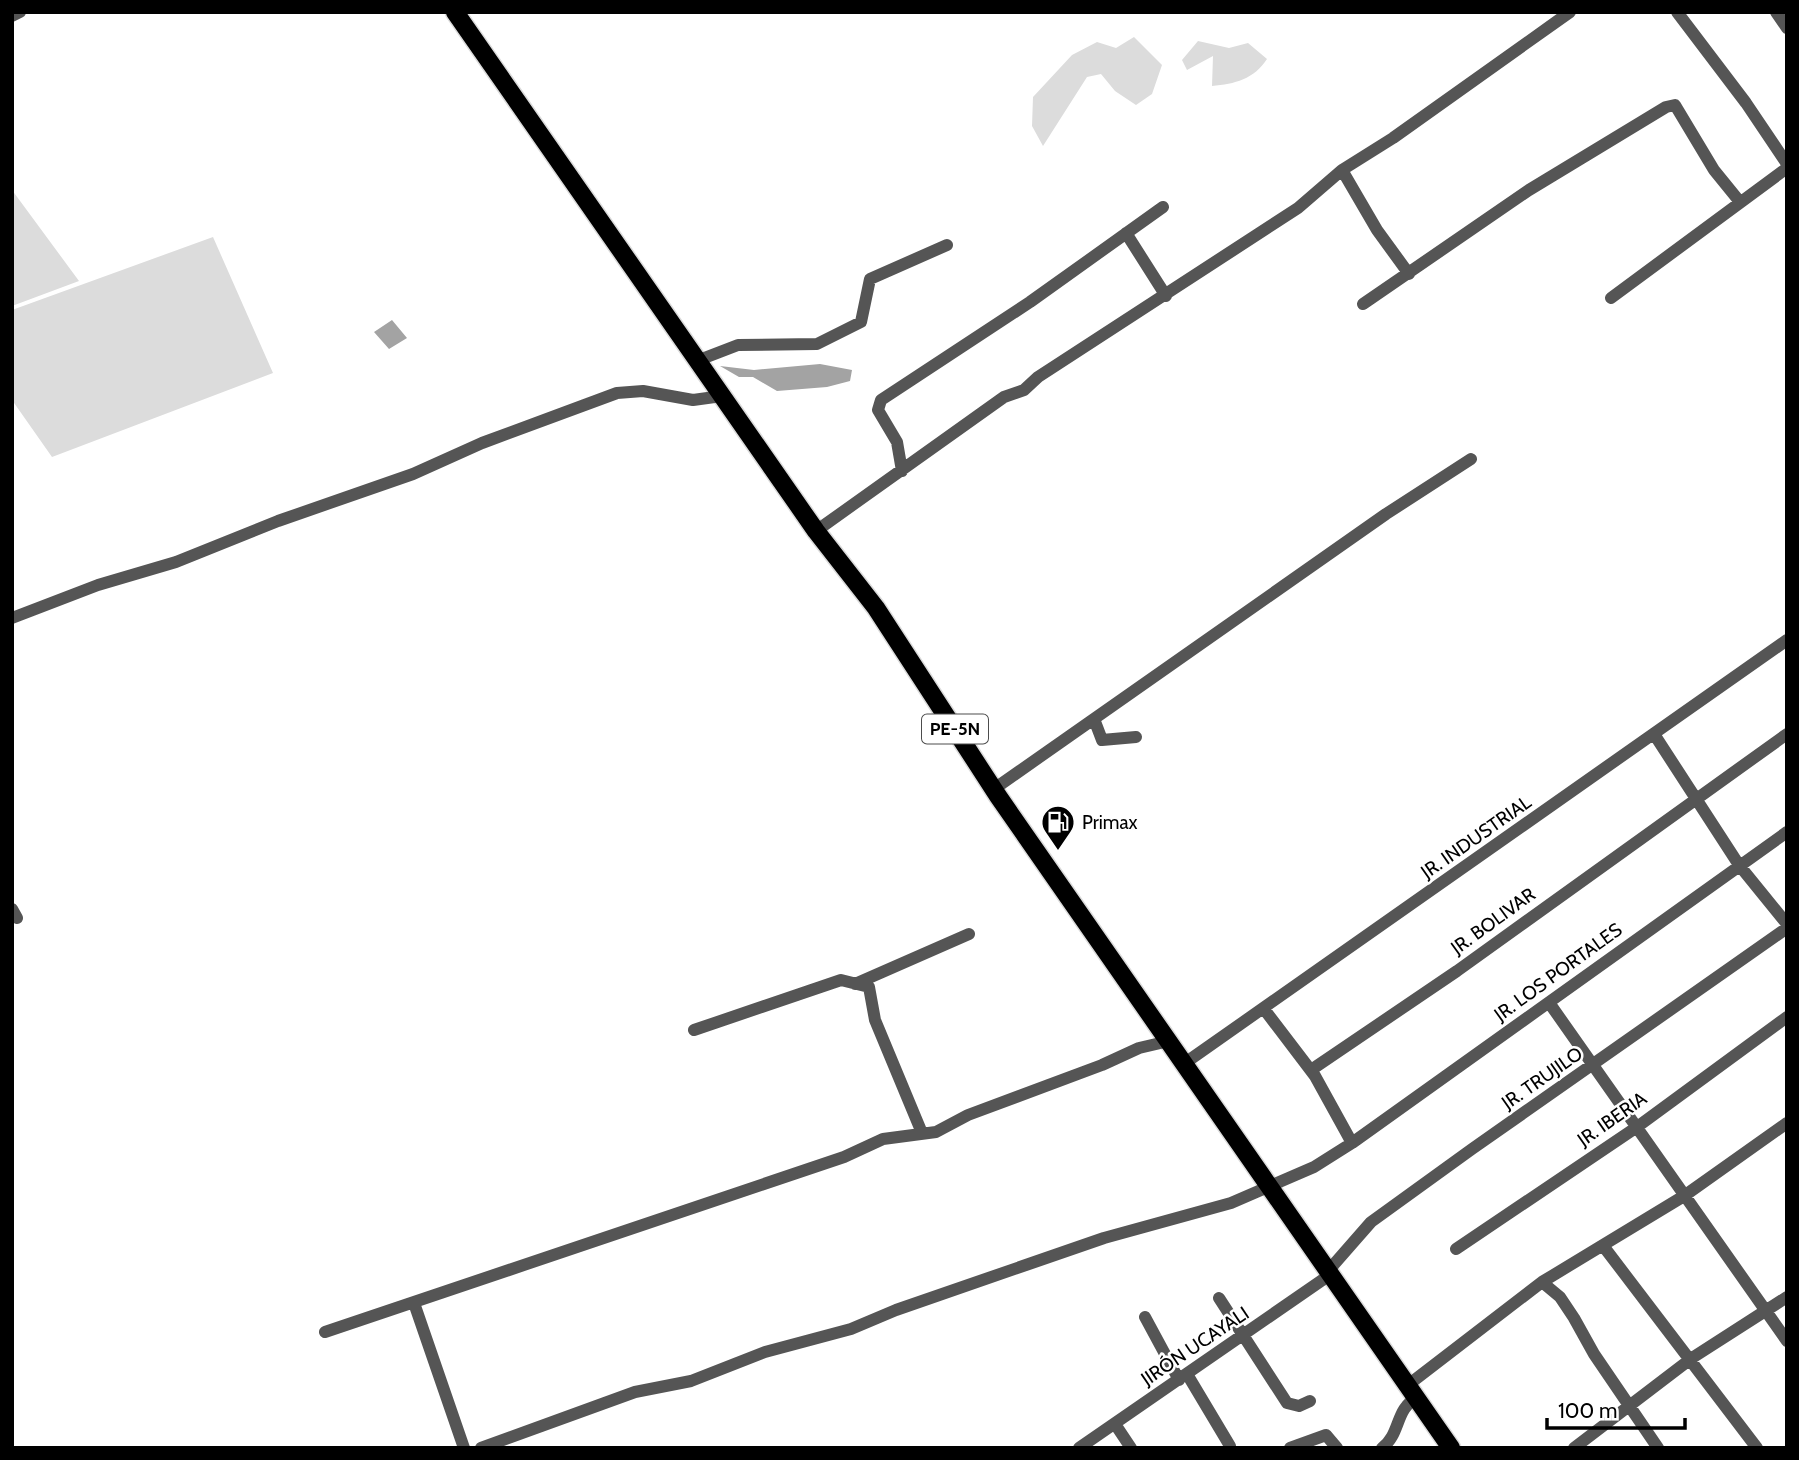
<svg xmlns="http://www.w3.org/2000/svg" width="1799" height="1460" font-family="Cabin,sans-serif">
<rect width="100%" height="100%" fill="#fff"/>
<path fill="#dcdcdc" d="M1134,37L1162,65L1152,94L1136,105L1115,91L1101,74L1087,77L1043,146L1032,126L1033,97L1072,55L1097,42L1116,48Z
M1198,41L1229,48L1248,43L1267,59C1254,79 1235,84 1212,86L1213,56L1187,70L1182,60Z
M12,190L79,281L12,306Z
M213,237L273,373L52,457L12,400V310Z"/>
<path fill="#a3a3a3" d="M392,320L407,338L389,349L374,332Z
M820,364L852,370L850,381L827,387L777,391L753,377H739L720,366L754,370Z"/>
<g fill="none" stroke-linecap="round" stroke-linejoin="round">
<defs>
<path id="highway" d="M455,12L816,531L876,608L998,796L1451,1448"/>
</defs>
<use href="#highway" stroke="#dbdbdb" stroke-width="21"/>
<path stroke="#555" stroke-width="12" d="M1677,12L1746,103L1787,164
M1776,12L1787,28
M12,16L20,12
M1342,170L1393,138L1570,12
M1126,233L1166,296
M1611,298L1787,168
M1363,304L1529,190L1666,107L1675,105L1714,170L1740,202
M699,360L738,345L817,344L861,322L870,279L947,245
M902,471L897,442L878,410L881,400L1030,302L1163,207
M816,531L1004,397L1024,390L1038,377L1298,208L1342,170L1377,230L1409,274
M12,618L98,585L176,562L278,521L413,474L482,443L617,393L643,391L693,400L722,396
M1094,719L1102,740L1136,737
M1654,734L1739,865L1787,924
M994,789L1386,514L1471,459
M12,909L17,918
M855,984L969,934
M1550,1004L1787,1341
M1264,1009L1315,1076L1352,1143
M694,1030L841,980L869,987L875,1020L922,1133
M1185,1063L1787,640
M1311,1070L1457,971L1787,734
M1604,1247L1757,1448
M1456,1249L1637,1127L1787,1017
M1329,1270L1371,1222L1472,1149L1787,928
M1542,1282L1560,1297L1574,1318L1594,1354L1658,1448
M1219,1298L1287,1403L1299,1406L1310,1401
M414,1303L464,1448
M1145,1317L1179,1380
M325,1332L844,1157L883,1139L936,1132L968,1115L1102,1065L1139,1048L1169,1041
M1187,1374L1230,1446
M1408,1385L1542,1282L1684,1196L1787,1123
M1115,1424L1131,1448
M481,1448L635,1392L691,1381L765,1352L851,1329L896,1310L1104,1238L1231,1203L1314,1167L1352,1143L1787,832
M1079,1448L1331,1274
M1290,1448L1326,1435L1337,1448
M1382,1448C1401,1434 1395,1408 1417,1398
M1574,1448L1692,1358L1787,1297"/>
<use href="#highway" stroke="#000" stroke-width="18"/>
</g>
<defs>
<symbol id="fuel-pin" viewBox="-11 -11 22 30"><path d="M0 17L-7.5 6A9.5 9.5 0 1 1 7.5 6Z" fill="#000" stroke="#fff"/><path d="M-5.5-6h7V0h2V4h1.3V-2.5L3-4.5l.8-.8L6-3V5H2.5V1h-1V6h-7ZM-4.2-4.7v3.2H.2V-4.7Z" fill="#fff"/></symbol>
</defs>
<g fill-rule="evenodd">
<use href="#fuel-pin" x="1039" y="803" width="38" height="52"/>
</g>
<g text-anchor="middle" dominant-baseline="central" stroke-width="5" stroke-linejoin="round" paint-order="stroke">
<rect fill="#fff" stroke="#4c4c4c" stroke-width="2" x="922" y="714.5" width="66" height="29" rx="5"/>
<g font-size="18" font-weight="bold" fill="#000">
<text x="955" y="729">PE-5N</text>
</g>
<g font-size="19" fill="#000" stroke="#fff" text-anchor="start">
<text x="1082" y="822">Primax</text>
</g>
<g font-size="19" fill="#000" stroke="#fff">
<text transform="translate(1476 837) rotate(-35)">JR. INDUSTRIAL</text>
<text transform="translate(1493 921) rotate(-36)">JR. BOLIVAR</text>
<text transform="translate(1558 972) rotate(-36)">JR. LOS PORTALES</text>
<text transform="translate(1542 1078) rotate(-35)">JR. TRUJILO</text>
<text transform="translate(1612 1119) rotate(-35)">JR. IBERIA</text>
<text transform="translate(1195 1346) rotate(-34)">JIRÓN UCAYALI</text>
</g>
</g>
<rect width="1799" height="1460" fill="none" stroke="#000000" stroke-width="28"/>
<path d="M1547 1418v10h138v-10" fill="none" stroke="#000000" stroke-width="3.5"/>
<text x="1558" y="1418" font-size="21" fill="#000000" stroke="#ffffff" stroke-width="5" paint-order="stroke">100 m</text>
</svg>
